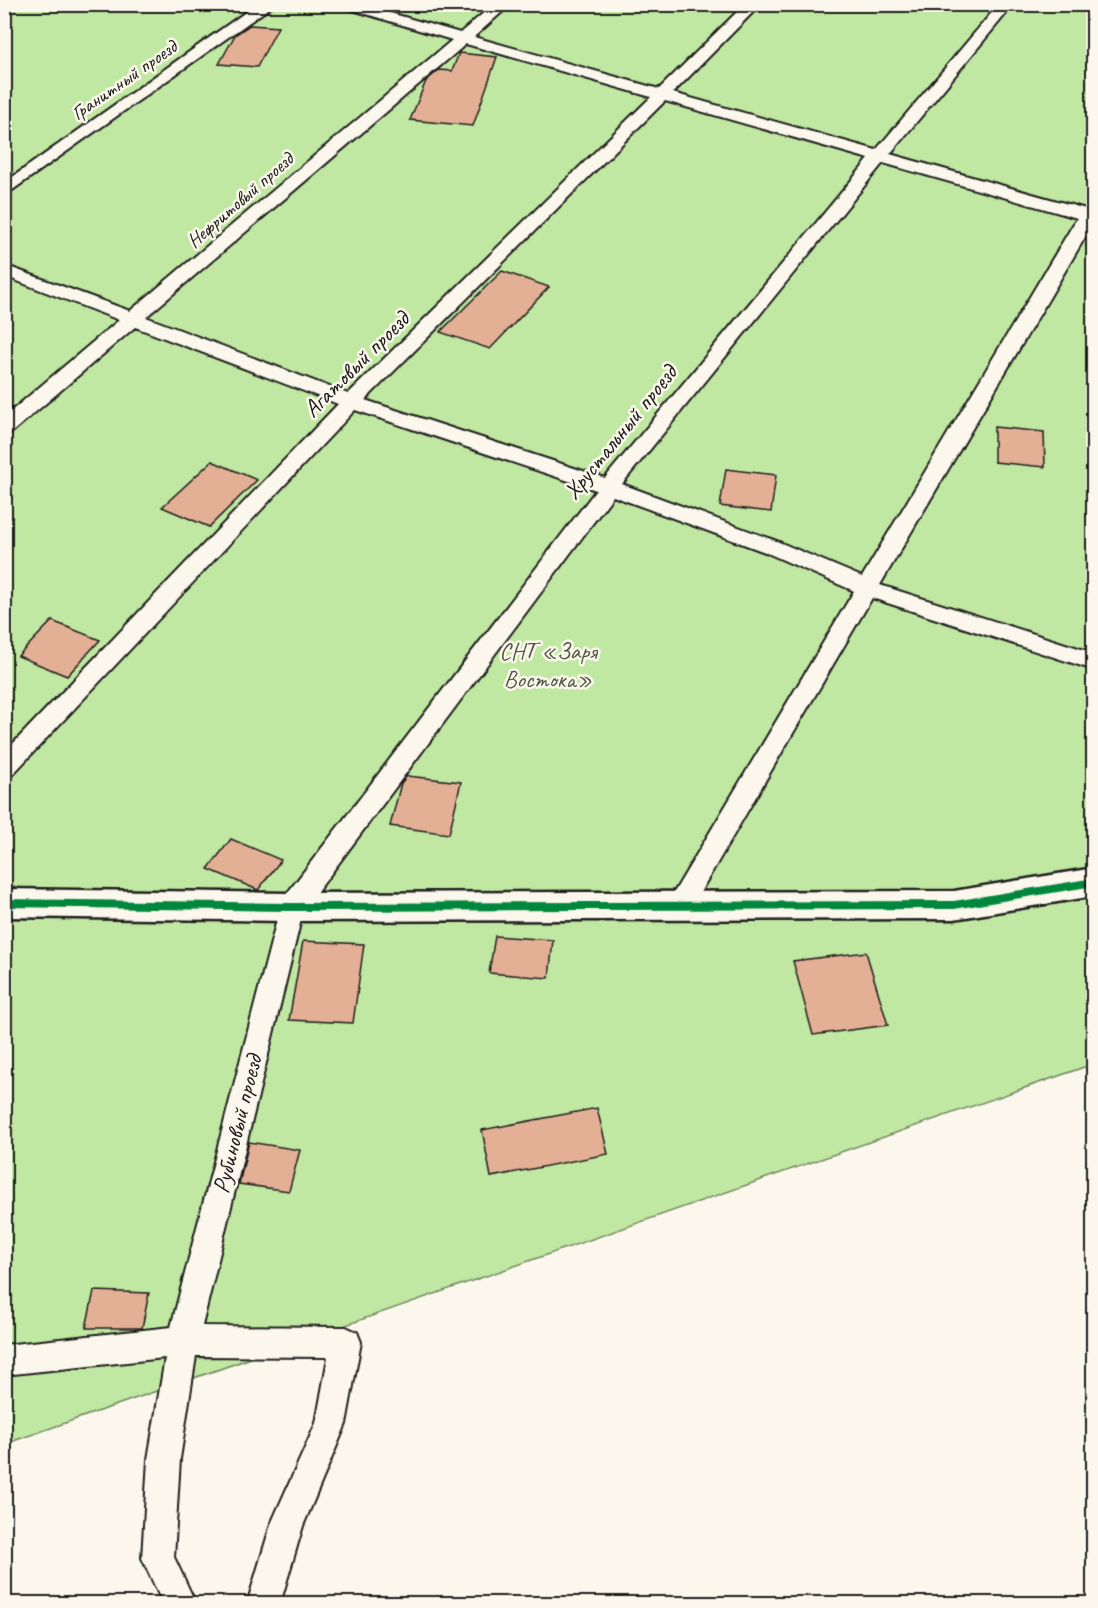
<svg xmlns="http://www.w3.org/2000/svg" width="1098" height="1608" font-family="Caveat,sans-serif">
<rect width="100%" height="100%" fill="#fbf7ec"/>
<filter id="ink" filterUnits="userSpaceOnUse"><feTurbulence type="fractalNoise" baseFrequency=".0167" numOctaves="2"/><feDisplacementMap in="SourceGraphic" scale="12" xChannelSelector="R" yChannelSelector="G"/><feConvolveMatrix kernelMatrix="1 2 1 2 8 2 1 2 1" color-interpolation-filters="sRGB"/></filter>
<g filter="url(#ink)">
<path fill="#c1e8a2" stroke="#6e825f" stroke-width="1.5" d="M4,5H1093V1064L5,1444Z"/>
<path fill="#e3b095" stroke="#1c1c1c" stroke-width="1.5" d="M250,25L278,27L257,67L219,64L235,35Z
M459,53L497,57L473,126L410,120L426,81L439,70L452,71Z
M502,271L549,287L490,349L440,332Z
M994,427L1044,432L1045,467L994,462Z
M212,461L257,480L209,527L162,507Z
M726,469L776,475L771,512L720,506Z
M52,621L100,640L67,676L18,656Z
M407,776L461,782L449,834L390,826L401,783Z
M231,839L281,860L258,890L208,869Z
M495,936L553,940L549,978L489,973Z
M303,941L364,944L353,1023L289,1020Z
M866,952L888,1025L813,1035L793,961Z
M597,1108L608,1154L491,1177L482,1130Z
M249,1142L300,1150L289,1191L239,1184Z
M94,1291L149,1293L142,1328H86Z"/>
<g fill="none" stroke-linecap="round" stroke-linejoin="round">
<defs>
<path id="lane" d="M4,4H14L4,10Z
M257,4H275L4,196V183Z
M333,4H359L460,33L494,4H511L474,37L659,89L745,4H761L673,93L876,150L999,4H1014L890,154L1093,211L1094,222L880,585L1094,653V670L872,598L688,913L679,916L670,913L666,906L670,899L854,591L765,552L613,496L303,911L202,1326L346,1327L357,1332L361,1342L346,1424L303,1526L280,1604H247L271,1524L316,1423L328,1357L196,1356L180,1459L174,1557L196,1604H163L142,1558L148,1459L165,1358L4,1375V1345L171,1327L282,900L596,490L355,410L12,775L4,778V753L338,404L135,327L11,433L4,434V417L119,320L4,276V265L130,311L452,40ZM466,44L651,97L348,394L146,317ZM665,101L869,159L605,478L365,400ZM883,163L1077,218L862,577L779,542L622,484Z"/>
<path id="street" d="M1094,868V896L954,919L291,921L4,917V889L291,893L954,891Z"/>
</defs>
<use href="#lane" stroke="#1c1c1c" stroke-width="4"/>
<use href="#street" stroke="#1c1c1c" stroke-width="5"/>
<use href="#lane" fill="#fbf7ec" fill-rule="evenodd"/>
<use href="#street" fill="#fbf7ec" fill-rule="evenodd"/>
<defs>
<path id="cycleway" d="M1094,878V886L954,909L291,911L4,907V899L291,903L954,901Z"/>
</defs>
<use href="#cycleway" stroke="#fbf7ec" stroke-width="4"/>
<use href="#cycleway" fill="#00873e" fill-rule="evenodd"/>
</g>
</g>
<g text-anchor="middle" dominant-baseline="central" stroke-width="5" stroke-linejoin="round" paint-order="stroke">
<g font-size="20" fill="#1c1c1c" stroke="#fbf7ec">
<text transform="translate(124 80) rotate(-35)">Гранитный проезд</text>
<text transform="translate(240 200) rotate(-41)">Нефритовый проезд</text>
</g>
<g font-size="24" fill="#1c1c1c" stroke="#fbf7ec">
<text transform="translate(356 364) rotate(-45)">Агатовый проезд</text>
<text transform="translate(620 432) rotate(-51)">Хрустальный проезд</text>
<text transform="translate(237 1124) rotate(-76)">Рубиновый проезд</text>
</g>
<g font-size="24" fill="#4e5944" stroke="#fbf7ec">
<text x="548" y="651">СНТ «Заря<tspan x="548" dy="28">Востока»</tspan></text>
</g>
</g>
<rect width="1098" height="1608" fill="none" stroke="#fbf7ec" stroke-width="24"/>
<rect x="12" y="12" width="1074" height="1584" fill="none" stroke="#1c1c1c" stroke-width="2" filter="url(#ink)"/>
</svg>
